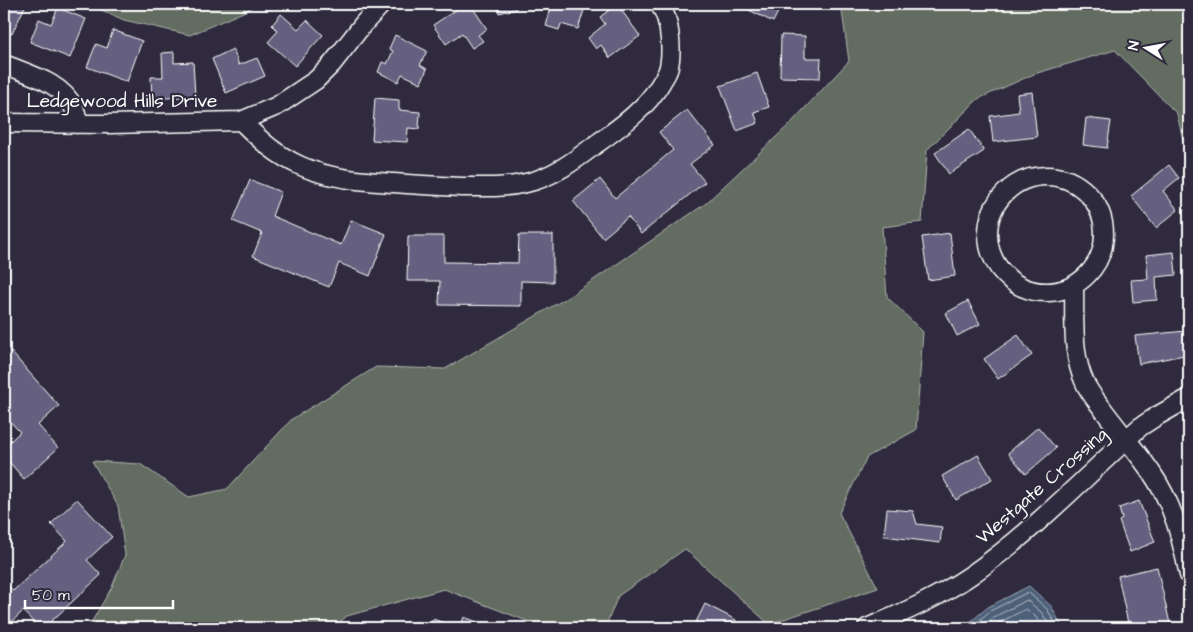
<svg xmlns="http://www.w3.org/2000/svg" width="1193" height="632" font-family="'Architects Daughter',sans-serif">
<rect width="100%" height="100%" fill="#2f2a3d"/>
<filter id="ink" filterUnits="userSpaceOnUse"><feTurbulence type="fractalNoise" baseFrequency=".02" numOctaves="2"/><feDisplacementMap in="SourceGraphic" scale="10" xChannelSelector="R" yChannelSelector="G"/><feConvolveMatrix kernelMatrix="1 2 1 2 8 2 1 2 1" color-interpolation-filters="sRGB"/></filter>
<g filter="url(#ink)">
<path fill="#626c60" stroke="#b0b6b0" d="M88,4H250V9L190,35L124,20Z
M841,4H1189V166L1177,114L1115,50L1034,74L978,99L927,150L922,222L882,227L887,297L923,332L916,430L867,457L839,513L878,588L769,624L685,549L618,596L605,628H529L527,621L444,589L347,616L333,628H88L112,587L125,555L118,506L92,461L140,464L189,497L227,489L292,419L376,367L445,369L570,296L705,204L791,123L849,61Z"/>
<path fill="#4e6079" stroke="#95a0af" d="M1029,586L1051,606L1063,628H963L988,607Z"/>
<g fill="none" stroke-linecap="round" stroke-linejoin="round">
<path stroke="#b8bfc9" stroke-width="1" d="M970,628L990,611L1028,592L1047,609L1058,628
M980,628L994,617L1027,600L1042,613L1051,628
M992,628L998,623L1026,609L1036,617L1042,628"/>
</g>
<path fill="#65617f" stroke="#fff" d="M4,4H26L12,34L4,30Z
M465,4H470L487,29L478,35L483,41L472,48L462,33L446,44L433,25Z
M497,4H515L516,9L499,13Z
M552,4H586L578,29L561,24L559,30L546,26Z
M617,4L640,36L610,58L601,45L596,49L588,38L605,24L600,17Z
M737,4H782L773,22Z
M58,8L86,19L70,58L30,42L39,19L51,24Z
M281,14L298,29L307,20L323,35L295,66L268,42L278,31L272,25Z
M113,30L142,41L127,82L87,67L96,44L107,48Z
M395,35L427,51L420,65L427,69L421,83L402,74L398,82L378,72L382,62L387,64L393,51L389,49Z
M781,35L805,36V58H821L820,78L780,77Z
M233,49L239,65L257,58L265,76L226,93L212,59Z
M174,52V63L193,62L195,96L152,99L151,77H163L162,53Z
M757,73L769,107L754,112L758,123L737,131L720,86Z
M1032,92L1037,137L993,142L990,116L1019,112L1017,94Z
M375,98L399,100V110L420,112L419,129L408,128L407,142L372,140Z
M687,110L715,145L690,164L705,182L641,234L628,217L603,238L573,201L600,179L615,198L673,150L659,132Z
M1086,118L1111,121L1107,148L1083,145Z
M969,129L984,151L949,174L935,153Z
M1169,165L1179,178L1163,191L1178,210L1156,228L1131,196Z
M250,180L281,192L272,216L341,245L351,220L386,234L370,276L339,263L329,287L253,256L262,233L233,221Z
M4,200H7L9,282H4Z
M950,233L955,276L928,280L922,237Z
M519,235H553V282L521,281V306L439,305L440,281H407L408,236H444V262L518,263Z
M1174,252L1176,275L1156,277L1157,300L1133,302L1131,280L1148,279L1146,255Z
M968,301L980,324L957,336L946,313Z
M1186,331L1189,344V354L1139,364L1135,336Z
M1018,335L1032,355L998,379L984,359Z
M4,344L59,406L38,425L58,448L24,479L4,456V447L20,432L4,415Z
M1038,427L1056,448L1026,474L1008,453Z
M978,455L992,479L956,500L942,476Z
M77,499L112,537L87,560L101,575L44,628H39L23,611L5,628H4V581L13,591L67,541L51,524Z
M1139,501L1155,542L1130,552L1119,521L1122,519L1119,508Z
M887,509L913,511L917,524L942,527L940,543L884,536Z
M1157,567L1171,628H1129L1118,576Z
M705,604L736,620L732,628H693Z
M464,617L480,623L479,628H460Z
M433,619L458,628H429Z"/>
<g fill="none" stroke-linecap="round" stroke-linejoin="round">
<defs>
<path id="minor" d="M4,64C28,74 62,82 74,108C77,113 77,119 77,124
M241,121C260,140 276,155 301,166C330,179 363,181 394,183C417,185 439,186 462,187C484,187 505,188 526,183C553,177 574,161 595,145C620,127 646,109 661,83C663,79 667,74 668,70C671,60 671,50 670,39C669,27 667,14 659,4
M4,123L110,124L241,121L277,106L316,80L332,64L364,23L382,4
M988 234a58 58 0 1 1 116 0a58 58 0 1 1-116 0Z
M1074,285C1075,317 1071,354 1085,383C1089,392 1096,400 1102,408C1118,430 1136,450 1151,472C1174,505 1181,538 1189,575
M867,628C903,613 939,597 971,575C1033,532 1085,477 1140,427L1157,416L1189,398"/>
</defs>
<use href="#minor" stroke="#fff" stroke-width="21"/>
<use href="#minor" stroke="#2f2a3d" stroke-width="18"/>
</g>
</g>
<g text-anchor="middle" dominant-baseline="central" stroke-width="4.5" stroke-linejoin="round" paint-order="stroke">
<g font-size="19" fill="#fff" stroke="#2f2a3d">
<text x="122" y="101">Ledgewood Hills Drive</text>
<text transform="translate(1042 486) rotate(-41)">Westgate Crossing</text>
</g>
</g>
<rect width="1193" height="632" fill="none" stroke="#2f2a3d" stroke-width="20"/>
<rect x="10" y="10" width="1173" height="612" fill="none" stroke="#fff" stroke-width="2" filter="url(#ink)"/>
<g transform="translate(1146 48) rotate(281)" stroke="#2f2a3d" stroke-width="4" paint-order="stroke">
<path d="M0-4L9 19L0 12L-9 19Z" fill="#ffffff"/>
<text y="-8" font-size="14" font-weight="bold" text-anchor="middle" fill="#ffffff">N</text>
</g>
<path d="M25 600v8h148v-8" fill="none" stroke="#ffffff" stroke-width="2.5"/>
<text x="32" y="600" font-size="15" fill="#ffffff" stroke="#2f2a3d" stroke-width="4" paint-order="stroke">50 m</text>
</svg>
